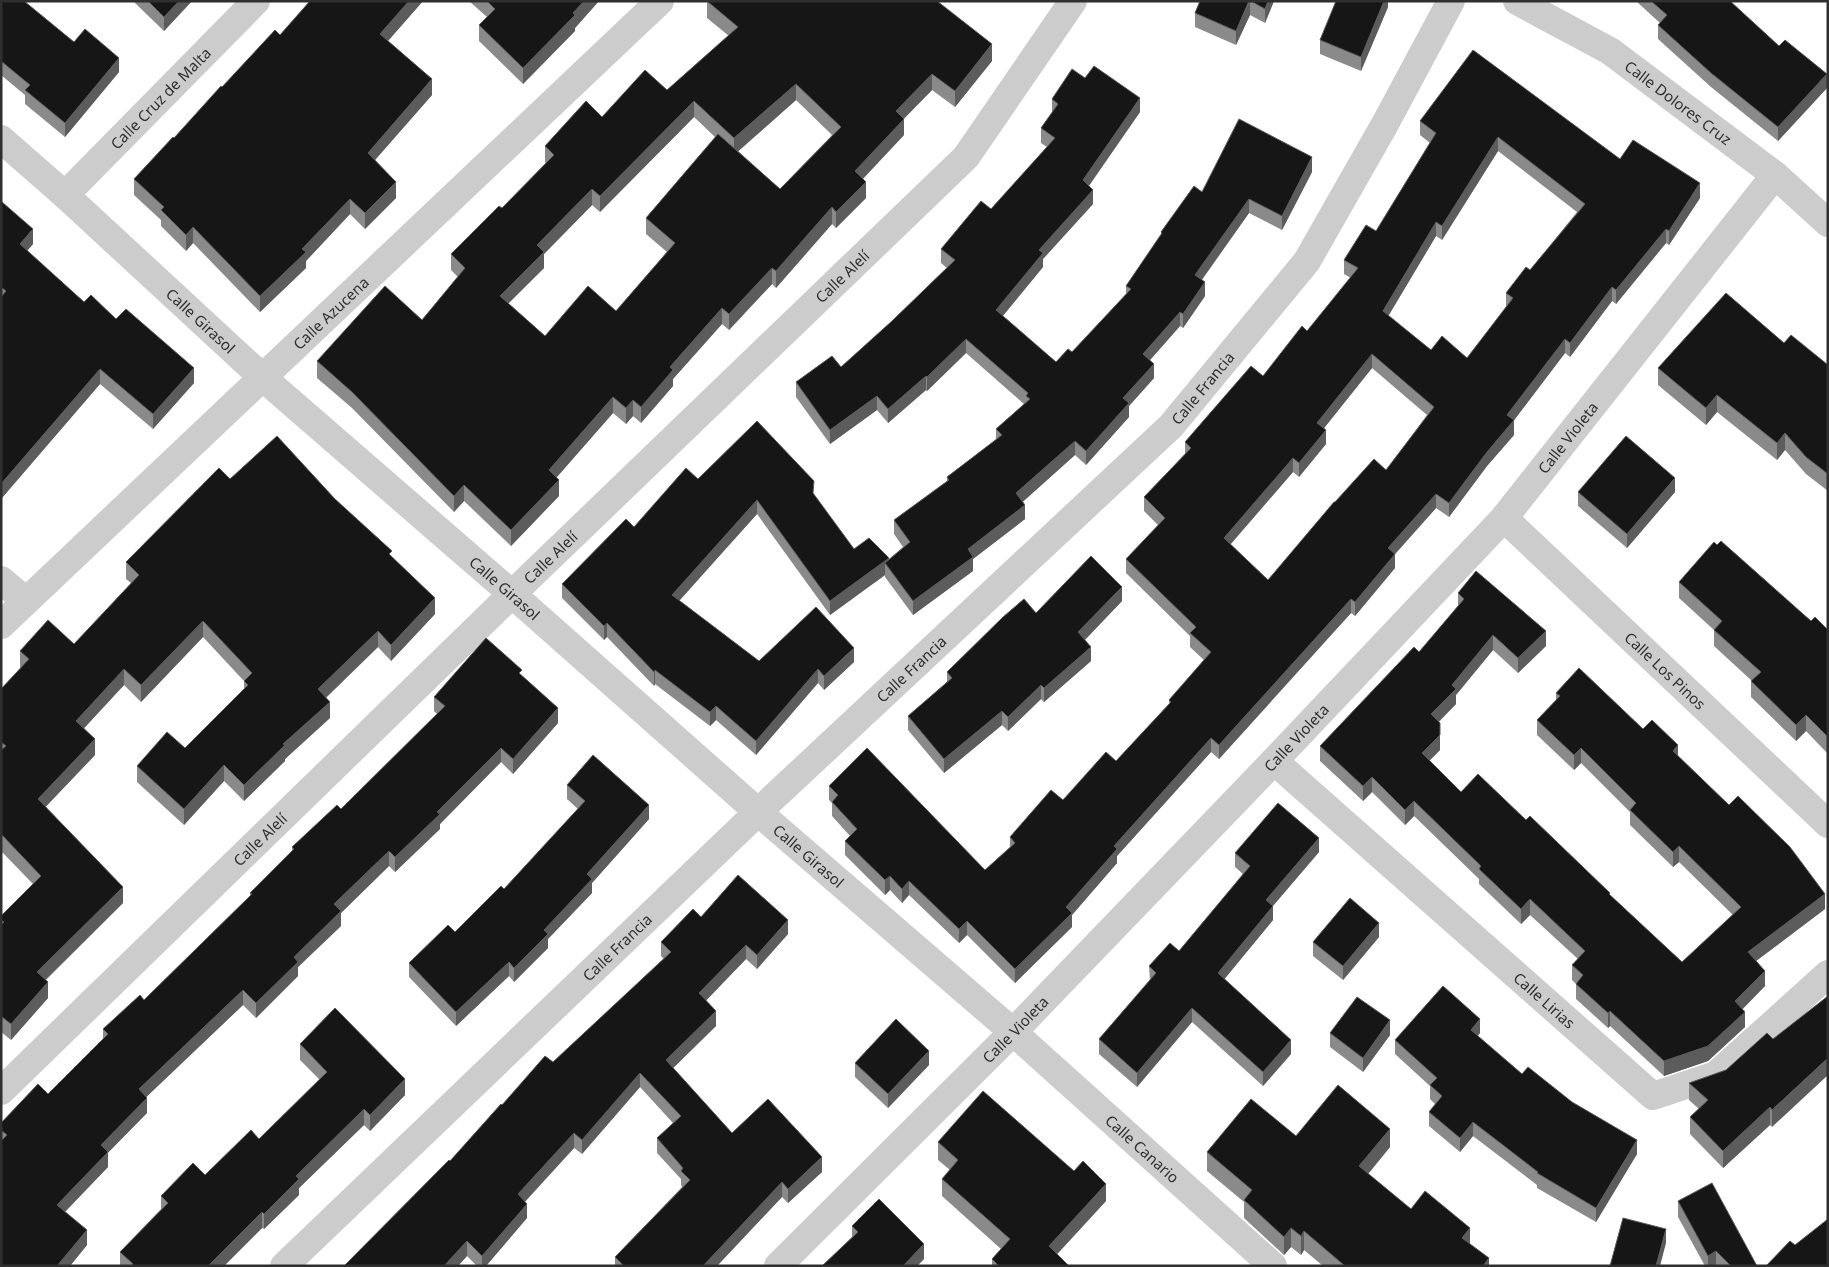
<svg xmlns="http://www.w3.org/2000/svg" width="1829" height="1267" font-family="'Noto Sans',sans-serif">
<rect width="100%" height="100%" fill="#fff"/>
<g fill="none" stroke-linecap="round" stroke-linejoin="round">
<g stroke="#ccc" stroke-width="28">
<path id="s1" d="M1517,1L1610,51L1775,175L1828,223"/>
<path id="s2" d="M1,139L65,195L262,377L512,594L758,812L1013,1032L1273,1266"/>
<path id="s3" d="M65,195L256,1"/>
<path id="s4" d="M1504,518L1828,824"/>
<path d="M1,580L26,601"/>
<path id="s5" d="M1,625L660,1"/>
<path id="s6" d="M1274,761L1653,1096L1716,1075L1828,974"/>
<path id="s7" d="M1,1091L512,594L966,157L1073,1"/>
<path id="s8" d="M284,1266L758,812L1171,426L1307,261L1385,124L1451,1"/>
<path id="s9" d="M778,1266L1013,1032L1274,761L1504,518L1775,175"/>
</g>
</g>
<path fill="#8a8a8a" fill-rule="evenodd" d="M1,1L74,42L119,72L65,137L25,104V95L1,75Z
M135,1H192L164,31L135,3Z
M310,1H423L388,41L432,95L375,160L396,198L365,229L350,214L306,261V268L260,312L193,243L186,251L161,226V220L134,195V179L174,138L222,87L280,35Z
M469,1H599L575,28V31L523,84L479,41V25L487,17Z
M1200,1H1274L1265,23L1250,15L1236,45L1195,27V13Z
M1388,1V7L1361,71L1320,54V40Z
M1636,1H1730L1779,46L1827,88L1778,141L1711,87L1658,39V25L1660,23Z
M707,2L992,61L955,107L932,90L904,118V135L863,179L866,198L836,228L832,224L776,288L772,284L729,330L722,324L673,379V386L641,423L633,416L626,424L613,413L556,478L559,496L511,546L464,501L454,512L352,408L317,378V361L422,320L458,277L451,270V254L502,208L546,163L545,162V146L602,117L667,90L729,36L707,18ZM796,100L832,135L780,189L738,151ZM694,117L715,137L646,218V234L667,252L616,311L545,336L508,303L544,268V254L592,205L600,212Z
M1085,78L1140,112L1089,186L1093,204L1043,259V267L1003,316L1056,362L1072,352L1126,294V286L1161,235V232L1202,192L1312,172L1282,230L1249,213L1202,280L1205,296L1183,328L1180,326L1150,360L1154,378L1129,406V417L1086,465L1075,455L1022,502L1025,519L973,559V571L913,615L885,577V575L830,615L757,514L679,600L759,661L854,662L824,690L818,683L756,755L716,720L710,726L655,684L654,686L607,637L604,640L562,598V584L634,527L698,479L814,495L854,549L889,559L903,547L894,534V520L947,481V477L996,440V429L1024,404L966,353L927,391L926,390L888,423L877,410L830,444L796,397V382L841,367L892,321L947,268L941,263V249L991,209L1047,147L1041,143V128L1052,113V99Z
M1420,121L1620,159L1700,198L1669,245L1666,243L1616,304L1612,301L1570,357L1565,353L1514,420V435L1487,466L1449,517L1436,508L1395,554V568L1355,616L1351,613L1219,759L1211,752L1117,856V863L1072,915V927L1015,983L967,935L959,943L909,895L902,903L890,890L885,895L845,855V841L850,836L832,816V803L829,800V786L985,870L1010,847V837L1116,761L1169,704V700L1204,660L1190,647V636L1126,573V559L1158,525L1144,511V497L1185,455V442L1263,376L1307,331L1351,278L1344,274V260L1376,231L1430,143L1420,135ZM1498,151L1577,212L1530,270L1506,293V307L1467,358L1431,350L1388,316L1436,236L1442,240ZM1372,368L1427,415L1386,470L1335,502L1268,580L1230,544L1293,472L1299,477L1326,444L1324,428Z
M1,203L33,244L27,251L84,302L116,319L194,383L153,429L100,384L1,499Z
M1784,343L1828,365V491L1806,474L1785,450L1777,460L1717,412L1706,425L1658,385V368Z
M230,479L335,499L392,557L435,614L391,661L378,647L326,698L330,718L285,759V761L244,801L224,781L184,825L137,782V766L185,748L244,689V681L203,637L141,702L124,685L84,728L95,755L45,807L123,903L46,980L48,998L11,1040L1,1032V916L33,884L2,852H1V689L21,668L20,667V651L74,644L131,583L126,579V562Z
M1578,492H1675L1627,548L1578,506Z
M1679,582L1811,621L1828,630V754L1806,731L1796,741L1751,697V681H1752L1714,646V630L1679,598Z
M1458,593L1546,646L1518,673L1493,650L1456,695V704L1439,722L1440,750L1429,761L1461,792L1526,820L1610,896L1682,962L1733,915L1679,862L1673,867L1630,825V812L1581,763L1574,770L1537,735V720L1556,701V693L1643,729L1678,756L1825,909L1756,961L1765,986L1742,1009L1745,1027L1708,1061L1664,1076L1610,1026L1608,1028L1576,999V984L1572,980V965L1578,959L1530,915L1521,924L1479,884V879L1414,816L1405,825L1372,792L1363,801L1320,761V746L1419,652L1458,606Z
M1122,601L1085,640L1091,661L1044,702L1041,699L1008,731L1002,725L944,773L908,730V716L947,682V672L1036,613Z
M522,676L558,723L513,774L501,762L440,824V829L395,872L389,866L341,913V926L298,967V976L256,1018L243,1005L146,1097L147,1113L108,1152V1167L65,1212L87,1245L70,1266H1V1123L48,1094L103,1039V1029L144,1000L250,896V893L292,851V847L341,809L437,714L434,711V697Z
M567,785L649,819L592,883V893L548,939V948L514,982L509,976L456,1026L409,977V963L455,932L504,889L578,809L567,799Z
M1319,852L1273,906V920L1224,979L1291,1054L1263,1086L1192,1022L1137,1087L1099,1054V1039L1150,981L1149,966L1179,951L1243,874L1235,867V853Z
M701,917L788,934L757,969L746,959L706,1000L716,1026L673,1068L732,1133L822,1172L788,1203L782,1197L717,1266H615V1257L682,1187L681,1185V1179L657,1153V1138L673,1123L640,1087L582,1154L574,1148L525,1202L527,1218L486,1266H477L467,1256L458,1266H344L450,1161L502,1105L553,1062L664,959L661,956V942Z
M1379,937L1343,980L1313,956V942Z
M1330,1033L1390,1035L1363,1072L1330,1047Z
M1480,1033L1478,1036L1522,1074L1637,1154L1596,1222L1537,1188V1185L1473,1136L1460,1152L1429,1126V1112L1435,1104L1430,1099V1086L1395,1054V1040Z
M1773,1039L1772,1127L1770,1125L1723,1168L1690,1134V1117L1699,1109L1689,1100V1083L1726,1070Z
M300,1044L405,1095L370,1131L364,1125L299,1188V1195L264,1229L262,1228L224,1266H120V1252L161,1209V1196L205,1175L259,1139L320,1080L300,1060Z
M855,1063L929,1065L888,1108L855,1077Z
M1296,1136L1390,1147L1368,1174L1411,1209L1470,1244L1489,1266H1323L1304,1250L1301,1255L1291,1247L1284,1255L1244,1218V1202L1207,1171V1152Z
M938,1142L1106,1201L1057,1254L1069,1266H992V1259L1001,1249L942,1196V1179L950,1170L938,1160Z
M1678,1201L1757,1266H1705L1678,1217Z
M852,1226L924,1259L917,1266H822L852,1237Z"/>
<path fill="#5c5c5c" d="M179,1H192L164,31V17Z
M409,1H423L380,50V34Z
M584,1H599L575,28V31L523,84V68Z
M1250,1V15L1236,45V31Z
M1268,1H1274L1265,23V9Z
M1384,1H1388V7L1361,71V57Z
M992,44V61L955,107V91Z
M119,58V72L65,137V123Z
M932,74V90L896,127V111Z
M1827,74V88L1778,141V127Z
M432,79V95L368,168V153Z
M796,84V100L734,155V138Z
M1140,98V112L1083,194V180Z
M694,101V117L600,212V196Z
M904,119V135L855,187V171Z
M1498,137V151L1442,240V226Z
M1312,157V172L1282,230V216Z
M396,182V198L365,229V213Z
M866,182V198L836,228V212Z
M1700,183V198L1669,245V231Z
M592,189V205L544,254V268L500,312V296L537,245Z
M1093,190V204L1043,259V267L996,324V310L1039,250Z
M350,199V214L306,261V268L260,312V296L302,249Z
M1249,199V213L1195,289V275Z
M832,207V224L776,288V271Z
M1436,222V236L1383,325V311Z
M193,227V243L186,251V235Z
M33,229V244L20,259V244Z
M1666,229V243L1616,304V290Z
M772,268V284L729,330V314Z
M1205,282V296L1183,328V314Z
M1612,287V301L1570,357V343Z
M722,308V324L673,379V386L641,423V407L670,367Z
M1180,312V326L1143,368V354Z
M966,339V353L927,391V377Z
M1565,339V353L1509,427L1514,420V435L1487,466L1449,517V503L1507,415Z
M1372,354V368L1317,437V423Z
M1154,364V378L1129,406V417L1086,465V451L1123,398Z
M194,368V383L153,429V414Z
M100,369V384L1,499V484Z
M926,376V390L888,423V409Z
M1717,395V412L1706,425V408Z
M877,396V410L830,444V430Z
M613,397V413L549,486V470Z
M633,400V416L626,424V408Z
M1326,430V444L1299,477V463Z
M1785,433V450L1777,460V443Z
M1075,441V455L1016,508V493Z
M1293,458V472L1224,552V538Z
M1675,478V492L1627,548V534Z
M559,480V496L511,546V530Z
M464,485V501L454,512V496Z
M1436,494V508L1388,562V548Z
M757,500V514L672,609V595Z
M1025,505V519L973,559V571L913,615V601L968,549Z
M1395,554V568L1355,616V602Z
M889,558V568L885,563V575L830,615V601Z
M1122,587V601L1078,647V632Z
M435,598V614L391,661V645Z
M1351,599V613L1219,759V745Z
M203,621V637L141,702V685Z
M607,623V637L604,640V626Z
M378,631V647L318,705V689Z
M1546,631V646L1518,673V658Z
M1493,635V650L1456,695V704L1431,729V714L1452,685Z
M1091,647V661L1044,702V688Z
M854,648V662L824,690V676Z
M124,669V685L76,737V721Z
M818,669V683L756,755V741Z
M655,670V684L654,686V672Z
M1041,685V699L1008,731V717Z
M330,702V718L285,759V761L244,801V785L283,744Z
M716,706V720L710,726V712Z
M558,708V723L513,774V759Z
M1002,711V725L944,773V759Z
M1806,715V731L1796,741V725Z
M1440,735V750L1422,768V753Z
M1211,738V752L1117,856V863L1072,915V927L1015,983V969L1066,907L1114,846Z
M95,739V755L38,815V799Z
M1678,745V760L1673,751Z
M501,748V762L440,824V829L395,872V857L437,812Z
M1581,748V763L1574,770V755Z
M224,765V781L184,825V809Z
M1372,777V792L1363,801V786Z
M1414,801V816L1405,825V810Z
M649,805V819L592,883V893L548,939V948L514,982V968L587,874Z
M2,835V852H1V836Z
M1319,838V852L1266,914V900Z
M1679,846V862L1673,867V852Z
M389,851V866L341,913V926L298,967V976L256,1018V1003L294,957L334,904Z
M890,876V890L885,895V880Z
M909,881V895L902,903V889Z
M123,887V903L37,988V972Z
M1825,894V909L1748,967V952Z
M1530,899V915L1521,924V909Z
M1273,906V920L1218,987V973Z
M788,920V934L757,969V955Z
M967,921V935L959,943V929Z
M1379,923V937L1343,980V966Z
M746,945V959L699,1008V993Z
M509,962V976L456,1026V1012Z
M1765,971V986L1735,1017V1001Z
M48,982V998L11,1040V1024Z
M243,990V1005L139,1104V1089Z
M1192,1008V1022L1137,1087V1073Z
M716,1011V1026L666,1075V1060Z
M1610,1011V1026L1608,1028V1013Z
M1745,1012V1027L1708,1061L1664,1076V1061Z
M1480,1019V1033L1471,1044V1030Z
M1390,1020V1035L1363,1072V1058Z
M1291,1040V1054L1263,1086V1072Z
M929,1051V1065L888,1108V1094Z
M1828,1058V1075L1772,1127V1110Z
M640,1073V1087L582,1154V1140Z
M405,1079V1095L370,1131V1115Z
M147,1098V1113L101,1160V1145Z
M1770,1107V1125L1723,1168V1151Z
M364,1109V1125L299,1188V1195L264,1229V1214L296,1176Z
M1473,1122V1136L1460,1152V1138Z
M1390,1129V1147L1359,1185V1166Z
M574,1133V1148L518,1209V1194Z
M1637,1140V1154L1596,1222V1208Z
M108,1152V1167L57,1220V1205Z
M822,1157V1172L788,1203V1189Z
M782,1182V1197L717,1266H703Z
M1106,1184V1201L1049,1263V1246Z
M527,1204V1218L486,1266H482V1256Z
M262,1212V1228L224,1266H208Z
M1291,1228V1247L1284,1255V1237Z
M1470,1228V1247L1462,1238Z
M1666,1229V1243L1660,1266H1656Z
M87,1230V1245L70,1266H57Z
M1304,1231V1250L1301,1255V1236Z
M467,1241V1256L458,1266H444Z
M924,1244V1259L917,1266H903Z
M1716,1251V1266H1708V1256Z
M1489,1258V1266H1483Z"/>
<path fill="#161616" stroke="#5c5c5c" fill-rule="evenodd" d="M1,1H24L74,42L85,29L119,58L65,123L25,90L30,85L1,61Z
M148,1H179L164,17Z
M310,1H409L380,34L432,79L368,153L396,182L365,213L350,199L302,249L306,252L260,296L193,227L186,235L161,210L164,207L134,179L173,137L174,138L221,86L222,87L275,30L280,35Z
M487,1H584L573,13L575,15L523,68L479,25L495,9Z
M707,1H937L992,44L955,91L932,74L896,111L904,119L855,171L866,182L836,212L832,207L776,271L772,268L729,314L722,308L670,367L673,370L641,407L633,400L626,408L613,397L549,470L559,480L511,530L464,485L454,496L352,392L317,361L385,286L422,320L465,268L451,254L499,206L502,208L554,155L545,146L586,101L602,117L645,70L667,90L738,27ZM796,84L841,127L780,189L718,134L646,218L675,243L616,311L588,286L545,336L500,296L544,252L537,245L592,189L600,196L694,101L734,138Z
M1200,1H1249L1236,31L1195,13Z
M1251,1H1268L1265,9Z
M1336,1H1384L1361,57L1320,40Z
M1651,1H1730L1779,46L1785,40L1827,74L1778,127L1711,73L1658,25L1667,15Z
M1473,50L1620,159L1633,140L1700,183L1669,231L1666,229L1616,290L1612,287L1570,343L1565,339L1507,415L1514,420L1487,452L1449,503L1436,494L1388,548L1395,554L1355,602L1351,599L1219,745L1211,738L1114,846L1117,849L1066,907L1072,913L1015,969L967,921L959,929L909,881L902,889L890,876L885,880L845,841L857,829L832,802L838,795L829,786L867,748L985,870L1015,843L1010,837L1051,790L1063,800L1106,752L1116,761L1171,702L1169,700L1211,652L1190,633L1196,627L1126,559L1165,518L1144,497L1191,448L1185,442L1251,366L1263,376L1302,326L1307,331L1358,268L1344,260L1366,225L1376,231L1436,133L1420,121ZM1498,137L1585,204L1530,270L1526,267L1506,293L1513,298L1467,358L1442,336L1431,350L1383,311L1436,222L1442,226ZM1372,354L1434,407L1386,470L1374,459L1335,502H1334L1268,580L1224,538L1293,458L1299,463L1326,430L1317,423Z
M1094,66L1140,98L1083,180L1093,190L1039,250L1043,253L996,310L1056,362L1068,349L1072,352L1131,289L1126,286L1162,233L1161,232L1194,186L1202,192L1239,119L1312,157L1282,216L1249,199L1195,275L1205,282L1183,314L1180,312L1143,354L1154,364L1123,398L1129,403L1086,451L1075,441L1016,493L1025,505L968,549L973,557L913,601L885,563L910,542L894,520L949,480L947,477L1002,435L996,429L1030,399L1026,396L1028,393L966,339L927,377L926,376L888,409L877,396L830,430L796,382L832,356L841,367L892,321L955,260L941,249L981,201L991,209L1055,138L1041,128L1058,104L1052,99L1072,69L1085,78Z
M2,202L33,229L20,244L84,302L91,295L116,319L126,309L194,368L153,414L100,369L1,484V297L6,291L1,287V203Z
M1726,293L1784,343L1791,335L1828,365V474L1806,457L1785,433L1777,443L1717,395L1706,408L1658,368Z
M757,421L814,481L813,493L854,549L869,538L889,558L830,601L757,500L672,595L759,661L816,607L854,648L824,676L818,669L756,741L716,706L710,712L655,670L654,672L607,623L604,626L562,584L626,519L634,527L686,468L698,479Z
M277,436L335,499L392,551L389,554L435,598L391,645L378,631L318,689L330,702L283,744L285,745L244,785L224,765L184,809L137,766L167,732L185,748L248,685L244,681L252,673L203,621L141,685L124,669L76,721L95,739L38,799L123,887L37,972L48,982L11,1024L1,1016V925L4,922L1,920V916L41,876L2,835L1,836V750L6,746L1,742V689L29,659L20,651L48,620L74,644L139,575L126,562L219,468L230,479Z
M1626,436L1675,478L1627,534L1578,492Z
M1721,541L1811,621L1815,617L1828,630V737L1806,715L1796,725L1751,681L1761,672L1714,630L1722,621L1679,582L1714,542L1717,545Z
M1091,556L1122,587L1078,632L1091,647L1044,688L1041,685L1008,717L1002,711L944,759L908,716L952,678L947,672L1003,617L1024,599L1036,613Z
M1476,571L1546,631L1518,658L1493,635L1452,685L1456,689L1431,714L1440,723V735L1422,753L1461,792L1478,774L1526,820L1530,816L1610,893L1609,894L1682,962L1741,907L1679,846L1673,852L1630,810L1636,803L1581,748L1574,755L1537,720L1560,696L1556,693L1579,668L1643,729L1652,720L1678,745L1673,751L1729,805L1738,796L1790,847L1825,894L1748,952L1765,971L1735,1001L1745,1012L1708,1046L1664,1061L1610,1011L1608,1013L1576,984L1583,975L1572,965L1585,951L1530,899L1521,909L1479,869L1481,866L1414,801L1405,810L1372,777L1363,786L1320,746L1414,647L1419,652L1464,599L1458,593Z
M486,638L522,670L519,673L558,708L513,759L501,748L437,812L440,814L395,857L389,851L334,904L341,911L294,957L298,962L256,1003L243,990L139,1089L147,1098L101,1145L108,1152L57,1205L87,1230L57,1266H1V1141L7,1135L1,1130V1123L38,1084L48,1094L108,1034L103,1029L140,995L144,1000L252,894L250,893L294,849L292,847L337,805L341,809L445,706L434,697Z
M593,755L649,805L587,874L592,879L544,930L548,934L514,968L509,962L456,1012L409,963L448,925L455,932L501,886L504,889L585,801L567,785Z
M1278,803L1319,838L1266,900L1273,906L1218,973L1291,1040L1263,1072L1192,1008L1137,1073L1099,1039L1156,973L1149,966L1170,943L1179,951L1250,866L1235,853Z
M738,875L788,920L757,955L746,945L699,993L716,1011L666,1060L732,1133L768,1099L822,1157L788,1189L782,1182L703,1266H624L615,1257L690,1180L681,1171L683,1168L657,1138L681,1116L640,1073L582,1140L574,1133L518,1194L527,1204L482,1256L467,1241L444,1266H344L449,1160L450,1161L501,1104L502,1105L545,1056L553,1062L671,952L661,942L693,909L701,917Z
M1350,898L1379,923L1343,966L1313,942Z
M1443,986L1480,1019L1471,1030L1522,1074L1528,1067L1572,1102L1637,1140L1596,1208L1537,1173L1538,1172L1473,1122L1460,1138L1429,1112L1442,1096L1430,1085L1437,1078L1395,1040Z
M1828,996V1058L1772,1110L1770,1107L1723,1151L1690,1117L1708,1100L1689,1083L1726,1070L1767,1033L1773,1039Z
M1357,997L1390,1020L1363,1058L1330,1033Z
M335,1008L405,1079L370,1115L364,1109L296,1176L299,1179L264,1214L262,1212L208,1266H132L133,1264L120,1252L168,1203L161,1196L193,1163L205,1175L251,1130L259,1139L327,1072L300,1044Z
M896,1019L929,1051L888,1094L855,1063Z
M1338,1085L1390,1129L1359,1166L1411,1209L1425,1191L1470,1228L1462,1238L1489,1258L1483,1266H1345L1304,1231L1301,1236L1291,1228L1284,1237L1244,1200L1252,1190L1207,1152L1251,1099L1296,1136Z
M983,1091L1074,1171L1083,1161L1106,1184L1049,1246L1069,1266H999L992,1259L1010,1239L942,1179L958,1160L938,1142Z
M1712,1183L1757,1266H1731L1716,1251L1708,1256L1678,1201Z
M879,1199L924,1244L903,1266H822L858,1232L852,1226Z
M1623,1218L1666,1229L1656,1266H1610Z
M1828,1219V1266H1766L1790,1241L1795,1245Z"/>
<g text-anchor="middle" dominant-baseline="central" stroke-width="5" stroke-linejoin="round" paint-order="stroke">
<g font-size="15" fill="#2f2f2f" stroke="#fff">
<text stroke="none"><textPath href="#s3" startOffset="136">Calle Cruz de Malta</textPath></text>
<text stroke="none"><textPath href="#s1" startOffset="191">Calle Dolores Cruz</textPath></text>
<text stroke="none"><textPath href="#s7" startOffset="1171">Calle Alelí</textPath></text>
<text stroke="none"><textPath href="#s5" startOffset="454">Calle Azucena</textPath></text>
<text stroke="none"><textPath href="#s2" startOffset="270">Calle Girasol</textPath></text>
<text stroke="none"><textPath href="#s8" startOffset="1271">Calle Francia</textPath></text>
<text stroke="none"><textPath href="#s9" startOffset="1145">Calle Violeta</textPath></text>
<text stroke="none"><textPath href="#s7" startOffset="766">Calle Alelí</textPath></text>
<text stroke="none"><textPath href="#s2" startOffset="675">Calle Girasol</textPath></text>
<text stroke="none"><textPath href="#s8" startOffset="866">Calle Francia</textPath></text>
<text stroke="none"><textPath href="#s4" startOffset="222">Calle Los Pinos</textPath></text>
<text stroke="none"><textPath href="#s9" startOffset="740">Calle Violeta</textPath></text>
<text stroke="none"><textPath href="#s7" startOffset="361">Calle Alelí</textPath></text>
<text stroke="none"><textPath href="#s2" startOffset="1080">Calle Girasol</textPath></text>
<text stroke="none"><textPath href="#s8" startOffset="461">Calle Francia</textPath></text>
<text stroke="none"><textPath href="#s6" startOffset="361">Calle Lirias</textPath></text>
<text stroke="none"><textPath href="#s9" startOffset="335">Calle Violeta</textPath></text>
<text stroke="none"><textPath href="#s2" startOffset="1524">Calle Canario</textPath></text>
</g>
</g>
<rect width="1829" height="1267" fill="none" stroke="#2f2f2f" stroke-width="5"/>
</svg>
